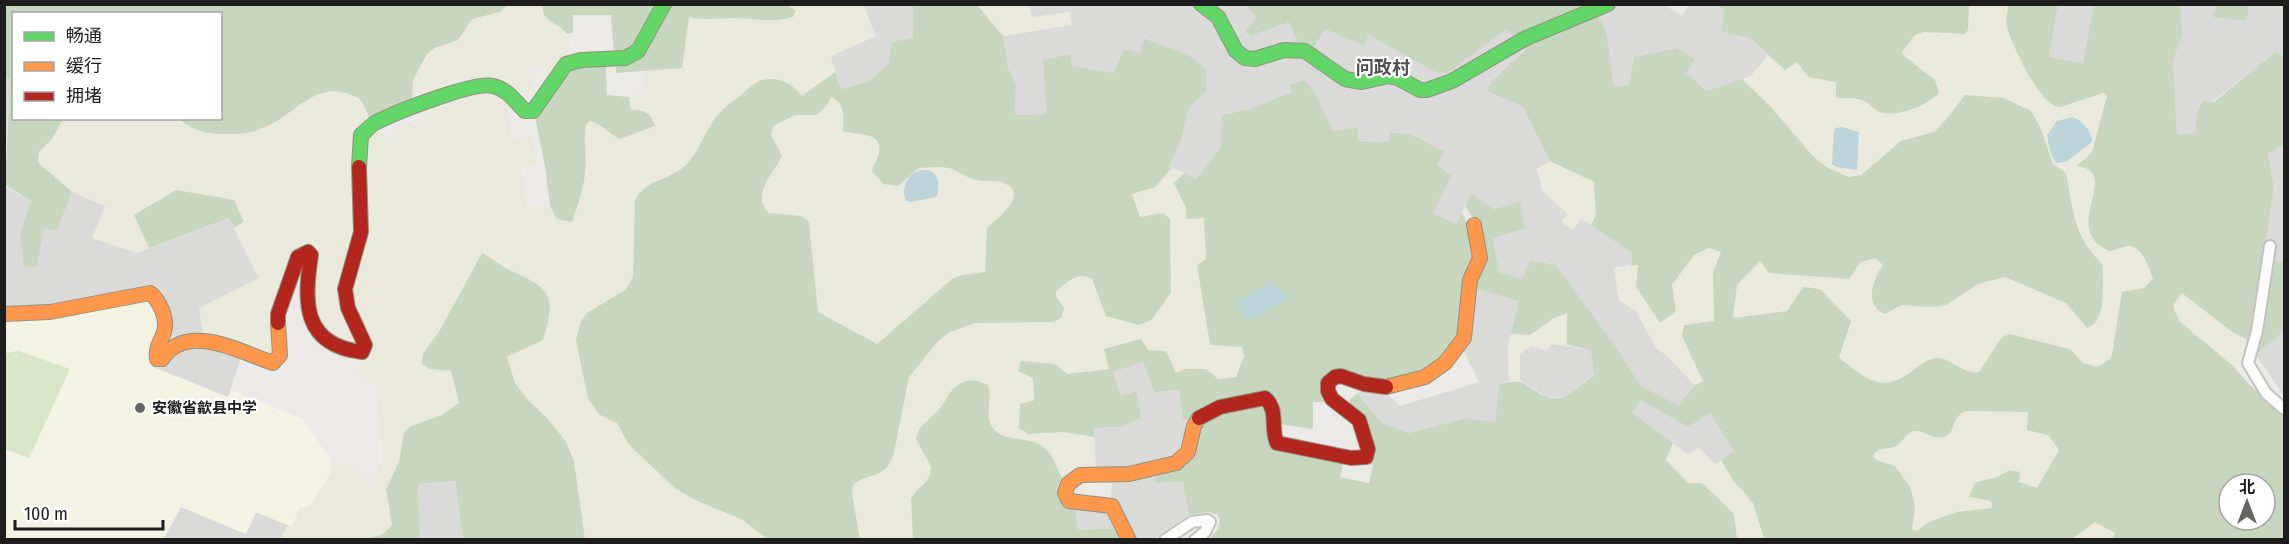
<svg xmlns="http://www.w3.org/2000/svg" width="2289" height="544" font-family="'Fira Sans Condensed','Noto Sans SC',sans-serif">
<rect width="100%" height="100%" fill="#ebeae7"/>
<path fill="#dadad8" d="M1598,4L1666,5V6L1682,15L1690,5H1715L1725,10L1731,35L1749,37L1768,55L1751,76L1708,91L1686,73L1694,59L1676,48L1634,57L1629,86H1614L1607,35L1594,8Z
M863,5H913V38L889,63L869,81L841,89L830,56L876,36Z
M1030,5H1246L1256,18L1290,21L1325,29L1364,46L1369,34L1435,72L1447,74L1506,29L1527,50L1491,82L1487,91L1523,107L1550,161L1537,169L1568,215L1561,222L1581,218L1632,253L1631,266L1614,268L1619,300L1636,311L1656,348L1666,355L1695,385L1678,405L1641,386L1616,347L1556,265L1522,279L1499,272L1493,237L1520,202L1494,209L1471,195L1456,224L1433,213L1437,165L1443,150L1411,134L1390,132V142L1359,141L1357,127L1333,131L1317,96L1292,92L1250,109L1222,115L1220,148L1196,179L1169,167L1181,140L1189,107L1140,53L1124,49L1114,73L1071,66L1072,55L1043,60L1046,114L1015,115L1016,84L1008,68L1003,36L1072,25L1031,17Z
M2058,5H2094L2084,63L2049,57Z
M2181,5H2216L2214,17L2245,21L2250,5H2284V58L2277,52L2197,113L2195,133L2177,134L2173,62L2182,35Z
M5,78L10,79L5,165Z
M2284,144V263L2262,257L2274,187L2268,153Z
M4,186L31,201L20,233L37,265L44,228L57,231L72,192L105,206L137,253L229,218L259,278L245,346L228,397L153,367V340L5,318Z
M1472,288L1519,301L1508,349L1509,381L1499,385L1495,422L1466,418L1409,433L1382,423L1357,393L1364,389H1382L1400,406L1479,382L1464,352Z
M2284,331V391L2282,393L2256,355Z
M1551,344L1591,350L1594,374L1564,398L1546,397L1520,380V354L1531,346Z
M1143,362L1154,392L1179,390L1183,419H1190L1193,457L1156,474L1155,483L1184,482L1189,515L1155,539L1123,538L1117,528L1078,530L1074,500L1111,498L1112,483L1096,482L1094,428L1120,427L1136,391L1121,396L1113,372Z
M1640,400L1688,427L1710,413L1735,451L1715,464L1687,454L1633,413Z
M455,481L463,539H420L418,484Z
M181,507L246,534L256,512L288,525L281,537L283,539L163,540Z"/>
<path fill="#f3f3e3" d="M151,298L162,330L153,340V367L228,397L231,390L303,419L330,459V475L309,507L299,509L292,527L256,512L246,534L181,507L163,539H5L4,318Z"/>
<path fill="#e9eadb" d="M507,5H543L542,12L548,20L564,30L567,34L570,44L569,55L549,72L533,61L527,71L534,83L531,91L521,92L519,98L504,85L412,101L413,80L431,51L458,40L472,19L500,12Z
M784,5H863L876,36L831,56L835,72L802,96L795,86L777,79L758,82L716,117L687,165L644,189L635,200L633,277L631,282L617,296L591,310L577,335L576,340L588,399L603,418L618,423L629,445L695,500L743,520L767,539H585L574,461L542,412L527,399L515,383L507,356L543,340L524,276L506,268L490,257L476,261L440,330L423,355L422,364L430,369L451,371L459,403L442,415L411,426L404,433L399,462L386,489L392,520L390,529L382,535L366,539L283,540L281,538L288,525L292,527L299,508L309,507L330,475V466L348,464L352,467L369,485L373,483L383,456L375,384L370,382L356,369L360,360L372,361L374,351L353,301L352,292L354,272L367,226L366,139L377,130L390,137L408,121L417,127L431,114L433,105L478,93H499L506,99L512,140L532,136L537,163L521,168L527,207L550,206L557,219L586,159L584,133L586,124L590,121L595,122L604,127L611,135L631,110L629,97L644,93L645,70L682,68L688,17L707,21L733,18L783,20L793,17L795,10Z
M977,5H1030L1032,17L1070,12L1072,25L1003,36Z
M1969,5H2008L2006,26L2075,103L2103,93L2107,96L2092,152L2078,166L2090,172L2096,184L2088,213L2089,232L2119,250L2128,246L2141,252L2153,279L2144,288L2122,292L2110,359L2097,367L2088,365L2076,357L1982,369L1974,373L1944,360L1925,361L1896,381L1877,383L1867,380L1839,358L1803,287L1788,311L1733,319L1737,285L1760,261L1861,262L1875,258L1883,265L1873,281L1871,290L1873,300L1893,308L1902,305L1931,307L1950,303L1978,284L2005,277L2066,303L2087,328L2103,265L2092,255L2078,233L2066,174L2053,164L2040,127L2031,111L1958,102L1944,122L1934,132L1897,143L1861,175L1849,177L1826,167L1812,155L1771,107L1742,79L1751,76L1768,55L1785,70L1797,62L1808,77L1836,82V98L1864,101L1875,110L1939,93L1935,80L1907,60L1902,52L1915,35L1924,32L1954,35L1968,30Z
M327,90H337L359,99L371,122L355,136L352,196L356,227L347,255L340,292L355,337L351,340L335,338L327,333L318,321L314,301L318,253L316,249L306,246L297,250L291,257L274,305L272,319L276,353L273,357L203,334L199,308L259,278L234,228L244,222L234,200L135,215L149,248L137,253L92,238L105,206L72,192L38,162L39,152L52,139L63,119H179L187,126L215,134L264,128L282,118L310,98Z
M832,97L840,102L843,107L849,134L862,133L874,138L877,142L879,155L872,169L877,179L898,186L919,168H945L978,180L998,181L1012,186L1015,190V195L1002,215L987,229L985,272L961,275L952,279L877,344L817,312L811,232L802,216L768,213L764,204V185L778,165L770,130L773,126L795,115L811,116L824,109Z
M1550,161L1594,182L1596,215L1591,225L1581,219L1573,230L1561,222L1568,214L1543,192L1537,169Z
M1172,168L1184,173L1174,184L1186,208L1187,218H1204L1210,345L1242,347L1244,356L1236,378L1218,379L1176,374L1166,351L1110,369L1033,378L1034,401L1020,405L1028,434L1063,432L1094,437L1096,468L1074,471L1062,478L1047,450L1040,444L1005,437L993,428L989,419V409L974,380L960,383L950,392L936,413L924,421L916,439L931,467V472L927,481L912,494L911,499L913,539H860L852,494L853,485L857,482L871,478L890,463L894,453L909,377L935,345L950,332L975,323L1044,324L1059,320L1056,291L1078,276H1088L1092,279L1100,297L1102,307L1163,213L1140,218L1132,194L1155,187Z
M1709,248L1721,252L1713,272L1714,321L1685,325L1704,381L1695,385L1666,355L1656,348L1636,311L1619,300L1614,268L1638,264L1672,285L1694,255Z
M2182,293L2232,332L2250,341L2237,370L2180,322L2174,309L2176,300Z
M1567,313V345L1551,344L1547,351L1531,346L1520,354V380L1509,381L1508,349L1511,334L1530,335L1554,318Z
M1965,411L2028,412L2059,450L2037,488L2019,482L2010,470L1997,477L1978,482L1988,500L1993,503L1992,508L1982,510L1962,511L1925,525L1917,531L1912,530L1915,511L1895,466L1876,460L1873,456L1880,449L1898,445L1904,437L1912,432L1917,430L1935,437L1952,431L1957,418Z
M1673,443L1687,454L1699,448L1715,464L1721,460L1733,480L1753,503L1764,539H1737L1734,514L1688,483L1666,460Z
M2095,522L2116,533L2112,539L2072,540Z"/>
<path fill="#d7e6c9" d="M19,351L70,369L29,458L5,449V353Z"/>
<path fill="#c7d7bf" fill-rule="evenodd" d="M784,4L796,10L793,17C775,23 755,19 736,18C718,18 707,21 689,17L682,68L616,73V63L638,58L667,5Z
M5,5H507L500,12L472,19L458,40L435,48L427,54L413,80L412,101L371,122C368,115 365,107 361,101C358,97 354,96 349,94C314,81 294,116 263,128C250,134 235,134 222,134C206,134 190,129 179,119L220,118V14H14V118L63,119L52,139L39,152L38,162L72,192L57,231L44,228L37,266L24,267L20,233L31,201L5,185L10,79L5,78Z
M543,5H659L632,52L614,55L611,15H573V32L567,34C559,22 541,23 543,5Z
M913,5H977L1003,36L1008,68L1016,84L1015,115L1046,114L1043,60L1072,54L1071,66L1114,73L1124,49L1140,53L1144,39L1187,54L1206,69V92L1189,107L1181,140L1169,167L1172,168L1155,187L1132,194L1140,217L1163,213L1170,219L1171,293L1152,319L1148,322L1138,325L1106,316L1092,279C1079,270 1066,283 1056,291V296L1064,308L1062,317L1054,322L975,323L950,332L938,341L909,377L894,453C887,480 868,472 853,485L852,494L860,539H767L743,520L695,500L676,489L629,445L617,423L600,415L588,399L576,340L581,321L587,313L625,290L633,277L635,200C645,179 672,180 687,164C699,151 705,131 716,117C722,109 732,102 740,96C746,91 755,81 763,80C779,76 793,84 802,96L835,72L841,89L869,81L889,63L892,42L913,38ZM832,97C846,105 843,116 843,131C855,136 883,130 879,153C878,159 873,165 872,171L883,184L898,186L919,168C929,168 942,166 952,169C960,173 968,178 977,180C985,182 993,180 1001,182C1031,191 1001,216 987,228L985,272L961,275L952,279L877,344L818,312L809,222L802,216L768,213C751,192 774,174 782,156L771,135L773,126L795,115H816L824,109Z
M1246,5H1598L1518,41L1506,29L1447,74L1435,72L1369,35L1364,46L1325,29L1313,48L1299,45L1289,22L1250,36L1245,31L1256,18Z
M1715,5H1969L1968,30L1965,34L1924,32L1915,35L1902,52L1904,56L1935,80L1939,93C1927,106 1896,118 1879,112C1873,109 1870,103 1864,101C1856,97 1844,99 1836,98V82L1808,77L1797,62L1785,70L1749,37L1731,35L1721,30L1725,10Z
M2008,5H2058L2049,57L2083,63L2094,5H2181L2182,35L2173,62L2177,134L2195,133L2197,113L2203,101L2214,102L2277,51L2284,58V144L2268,154L2274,187L2250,341L2232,332L2182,293L2174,304V309L2180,322L2232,365L2250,385L2284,415V539H2112L2115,533L2095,522L2072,539H1764L1753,503L1733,480L1721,460L1734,451L1710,413L1688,427L1640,400L1633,413L1673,443L1666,460L1688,483H1702L1734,514L1737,539H1210L1218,529L1220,519L1217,515L1208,512L1189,515L1183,482L1155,483V474L1193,457C1192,445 1200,425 1209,417L1264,403L1269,413L1268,437L1344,461L1340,477L1369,483L1373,465L1366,463L1363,425L1349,401L1357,393L1382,423L1409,433L1466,418L1495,422L1499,385C1525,376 1524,386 1544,396C1550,399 1558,398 1564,398L1594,375L1591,350L1567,345V313L1554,318L1530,335L1511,334L1519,301L1472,288L1476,223L1465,206L1471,194L1494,209L1520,202L1525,228L1493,238L1499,272L1522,279L1530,261L1556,265L1616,347L1641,386L1678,405L1695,385L1703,381L1682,336L1684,325L1714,321L1713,272L1721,252L1709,248L1694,255L1672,285L1676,311L1660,323L1636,287L1638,265L1631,266L1632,253L1591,225L1596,215L1594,182L1550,161L1523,107L1487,91L1491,82L1526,50L1521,44L1597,13L1607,35L1614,86H1629L1634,57L1676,48L1695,59L1686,73L1707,91L1742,79L1771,107L1812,155L1826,167L1849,177L1861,175L1901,141L1934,132L1944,122L1965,95L2004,98L2031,111L2040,127L2053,164L2066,173C2074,213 2073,235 2103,265C2102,283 2108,321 2087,328L2066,303L2005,277L1978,284L1946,305L1931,307L1902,305L1885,314C1863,305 1873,279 1883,265L1875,258L1861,262L1849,279L1769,273L1760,261L1737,285L1733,318L1787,311L1803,287L1820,289L1851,321L1839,358C1866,378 1881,395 1912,371C1919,366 1926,359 1936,358C1951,357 1963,375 1979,372L2002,337L2010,334L2070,349L2083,363L2097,367L2110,359L2112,354L2122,292L2144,288L2153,279C2148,267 2144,247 2128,246C2124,246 2115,251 2109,251C2058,228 2124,173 2077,166L2092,152L2107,96L2103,93L2060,107C2040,107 2013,46 2007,28C2005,21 2008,12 2008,5ZM1965,411L2028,412L2027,430L2048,435L2059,450L2037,488L2019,482L2020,472L2010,470L1997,477L1977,482L1974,485L1969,497L1988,500L1992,503V508L1957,512L1929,522L1917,531L1912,530L1915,506L1910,487L1895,466L1876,460L1873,456C1879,445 1889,451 1898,445C1904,440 1906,432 1915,431C1926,430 1935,442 1946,436C1953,433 1952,427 1955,421C1957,416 1961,414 1965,411ZM2229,484H2265V520H2229Z
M2216,5H2250L2246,21L2213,17Z
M606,66L607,95L629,97L631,110C645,110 650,112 655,126L620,139C609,134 602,124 590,121L586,124C583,140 587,155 585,172C584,189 577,206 572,222L557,219L550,206L545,166L535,116L570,69Z
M1305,80L1317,96L1333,131L1357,127L1359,141L1389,142L1390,132L1411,134L1444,151L1437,165L1451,176L1433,213L1456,224L1462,213L1476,243L1463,332L1432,368L1379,383L1337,371L1327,402H1313V429L1278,424L1279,402L1274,397L1203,407L1197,411L1190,419L1183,420L1179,390L1154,392L1143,362L1113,372L1121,396L1136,391L1141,418L1120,427L1094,428V437L1063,432L1028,434L1019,428L1020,404L1034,400L1033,378L1018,371L1021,361L1055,364L1067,374L1109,369L1104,349L1141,339L1148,350L1166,351L1176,373L1186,369H1206L1218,379L1236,377L1244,356L1242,347L1210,345L1197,265L1206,259L1204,218L1187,219L1186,208L1174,183L1184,173L1196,179L1220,148L1222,115L1250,109L1292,92L1289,85Z
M176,190L234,200L244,222L234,228L229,218L149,248L134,215Z
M482,253C493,259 502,267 514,272C554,290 555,299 543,340L507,357L515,383L527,399L548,419L566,442L574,461L585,539H463L455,481L418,484L420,539H366L382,535L392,525L386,489L399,462L404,433L411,426L442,415L459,403L451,371L430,369L422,364L423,354L440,330Z
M2272,259L2284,263V331L2256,355Z
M974,380L988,385C993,398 984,414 992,427C1005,445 1033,434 1047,450C1054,457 1057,469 1062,478L1058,486L1059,499L1075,507L1078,530L1117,528L1124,539H913L911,499C917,485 930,486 931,467L916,439C920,423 926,423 936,413C951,397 948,383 974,380Z"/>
<path fill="#bed4db" d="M2073,117C2082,120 2093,133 2092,142L2066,162L2056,163L2050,152L2047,135L2057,121Z
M1842,127L1859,132L1857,170L1836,167L1832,164L1834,130L1836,128Z
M922,170C939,169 940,183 937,197L911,202L906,201C900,188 908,173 922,170Z
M1268,285H1275L1288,298L1251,320L1244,317L1238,301Z"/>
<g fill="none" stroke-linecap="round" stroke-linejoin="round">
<defs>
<path id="street" d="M2270,246L2257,331L2248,363L2266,393L2284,409
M1165,540L1192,522L1207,520L1210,522L1205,532L1195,540"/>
<path id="fast" d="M1201,4L1218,17L1236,51L1245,58L1255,59L1284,50L1305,51L1345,79L1362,82L1388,76L1398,78L1420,90H1427L1452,81L1526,38L1608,4
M359,167L361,135C366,131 370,126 375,123C394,113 474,81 493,86C507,89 515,101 525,111H533L566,64L581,60L625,58L638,51L664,4"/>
<path id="slow" d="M4,314L50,312L150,293C160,301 168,319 164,332C161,342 155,348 157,359H162C187,321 240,352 273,363L280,355L278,323
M1386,387L1425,377L1445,363L1464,338L1470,280L1480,258L1474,225
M1129,540L1112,506L1069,501L1065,493L1068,484L1080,475L1129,474L1176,463L1188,452L1194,426L1199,418"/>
<path id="jam" d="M278,323V314L298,257L308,252L311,255C304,302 302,345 362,352L365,345L348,308L345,289L361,232L359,167
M1199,418L1220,407L1265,398C1279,410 1270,428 1277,443L1351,458L1366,457L1368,449L1359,420L1332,399L1328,391V383L1335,377L1341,376L1364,384L1386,387"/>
</defs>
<use href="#street" stroke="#c2c2c0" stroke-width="14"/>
<use href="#fast" stroke="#919381" stroke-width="16"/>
<use href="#slow" stroke="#919381" stroke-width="16"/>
<use href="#jam" stroke="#919381" stroke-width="16"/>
<use href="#street" stroke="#fcfcfb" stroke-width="10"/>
<use href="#fast" stroke="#63d668" stroke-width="14"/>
<use href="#slow" stroke="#ff974d" stroke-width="14"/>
<use href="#jam" stroke="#b3261e" stroke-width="14"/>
</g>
<circle fill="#656564" stroke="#fff" stroke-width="2" cx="140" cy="408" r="6"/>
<g text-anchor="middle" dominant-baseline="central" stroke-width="4.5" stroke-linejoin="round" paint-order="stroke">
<g font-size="15" font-weight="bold" fill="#1d1d1d" stroke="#fff" text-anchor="start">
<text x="152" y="408">安徽省歙县中学</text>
</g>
<g font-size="18" font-weight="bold" fill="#505050" stroke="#fff">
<text x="1383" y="68">问政村</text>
</g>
</g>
<rect width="2289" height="544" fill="none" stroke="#1d1d1d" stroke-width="12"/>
<rect x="12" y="12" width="210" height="108" fill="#ffffff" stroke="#a5a5a5" stroke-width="1.5"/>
<rect x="24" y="32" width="30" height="9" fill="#63d668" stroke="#a5a5a5" stroke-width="1.5"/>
<text x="66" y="42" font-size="18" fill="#1d1d1d">畅通</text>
<rect x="24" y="62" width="30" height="9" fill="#ff974d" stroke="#a5a5a5" stroke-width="1.5"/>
<text x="66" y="72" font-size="18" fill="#1d1d1d">缓行</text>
<rect x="24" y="92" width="30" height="9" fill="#b3261e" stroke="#a5a5a5" stroke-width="1.5"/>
<text x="66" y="102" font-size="18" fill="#1d1d1d">拥堵</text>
<g transform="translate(2247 502)"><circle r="28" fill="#ffffff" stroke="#a5a5a5" stroke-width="1.5"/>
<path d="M0-4.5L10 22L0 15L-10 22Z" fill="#656564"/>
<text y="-9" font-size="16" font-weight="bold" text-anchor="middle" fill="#1d1d1d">北</text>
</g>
<path d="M15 520v9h148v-9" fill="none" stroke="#1d1d1d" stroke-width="3"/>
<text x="24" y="520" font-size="18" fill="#1d1d1d" stroke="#ffffff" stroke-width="4.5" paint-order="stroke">100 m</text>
</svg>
